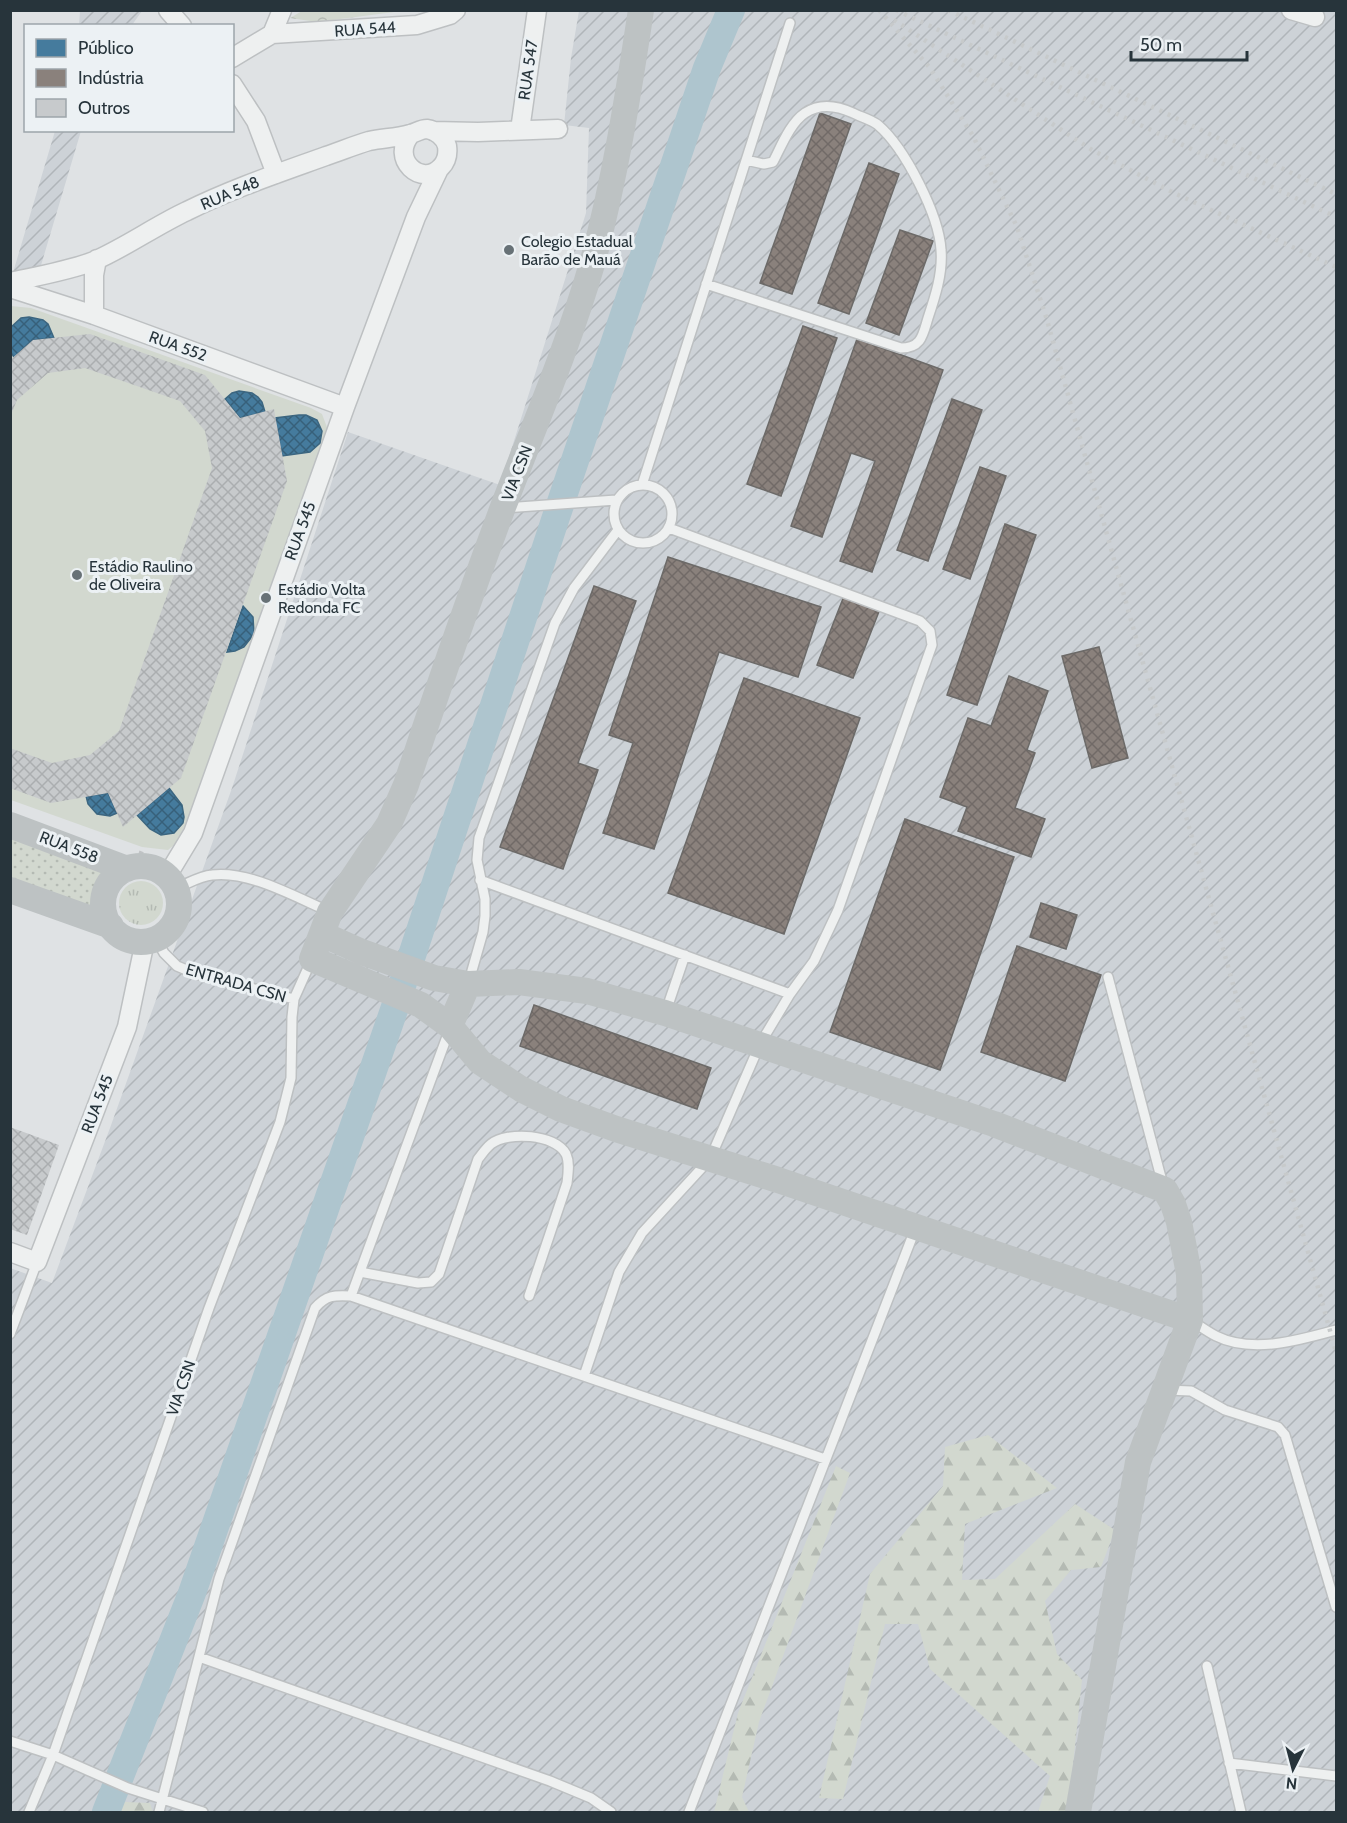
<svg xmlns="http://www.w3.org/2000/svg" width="1347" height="1823" font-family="Cabin,sans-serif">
<defs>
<pattern id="industrial-furrows" width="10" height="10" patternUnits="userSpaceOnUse" patternTransform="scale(1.5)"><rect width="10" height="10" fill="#cdd2d7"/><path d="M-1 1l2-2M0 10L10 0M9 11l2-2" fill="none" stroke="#b0b5b9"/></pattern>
<pattern id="grass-tufts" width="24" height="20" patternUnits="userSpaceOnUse" patternTransform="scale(1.5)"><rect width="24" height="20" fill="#d2d8cf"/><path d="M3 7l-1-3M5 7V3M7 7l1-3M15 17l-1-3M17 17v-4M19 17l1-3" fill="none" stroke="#b4bab3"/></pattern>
<pattern id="forest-firs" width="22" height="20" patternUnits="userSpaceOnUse" patternTransform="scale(1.5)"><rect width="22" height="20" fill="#d2d8cf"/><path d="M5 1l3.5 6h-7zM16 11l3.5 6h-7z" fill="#b4bab3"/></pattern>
<pattern id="park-crowns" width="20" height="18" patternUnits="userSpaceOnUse" patternTransform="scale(1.5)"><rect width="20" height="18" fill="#d2d8cf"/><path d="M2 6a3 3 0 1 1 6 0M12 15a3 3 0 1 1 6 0" fill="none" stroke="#b4bab3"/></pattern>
<pattern id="garden-dots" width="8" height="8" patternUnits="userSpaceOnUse" patternTransform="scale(1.5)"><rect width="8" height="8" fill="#d2d8cf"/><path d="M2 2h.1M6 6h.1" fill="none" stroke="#b4bab3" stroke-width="1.8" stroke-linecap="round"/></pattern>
<pattern id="public-cross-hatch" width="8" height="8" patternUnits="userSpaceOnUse" patternTransform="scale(1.5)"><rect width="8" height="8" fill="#457b9d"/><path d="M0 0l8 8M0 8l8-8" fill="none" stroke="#37607a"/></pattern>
<pattern id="industry-cross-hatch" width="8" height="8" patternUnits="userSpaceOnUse" patternTransform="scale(1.5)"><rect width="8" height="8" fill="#8a817c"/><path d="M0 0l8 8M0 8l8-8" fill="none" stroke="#716a67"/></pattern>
<pattern id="building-cross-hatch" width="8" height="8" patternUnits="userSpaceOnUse" patternTransform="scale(1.5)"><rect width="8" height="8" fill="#c7cacc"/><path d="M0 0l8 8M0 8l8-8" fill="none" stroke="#abaeb0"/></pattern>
</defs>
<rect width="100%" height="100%" fill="#dfe2e4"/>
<path fill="url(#industrial-furrows)" d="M80,11V10L142,11L132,25L79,26Z
M579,11H1336V1812H11L10,1268L52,1283L110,1128L232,788L348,432L500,485L586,213L589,128L564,125L571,58Z
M55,131H81L39,272L12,276Z"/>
<path fill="url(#grass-tufts)" d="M119 903a22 22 0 1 1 44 0a22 22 0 1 1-44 0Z"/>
<path fill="url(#forest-firs)" d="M988,1435L1057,1488L965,1524L962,1580L995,1579L1075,1504L1115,1530L1101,1567L1071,1570L1045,1601L1057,1654L1082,1680L1068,1812H1038L1050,1776L930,1669L918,1624H885L843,1799L819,1798L870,1574L943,1486L945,1447Z
M836,1466L850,1473L759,1722L742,1797L749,1812H714L738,1713Z
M101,1801L150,1803L153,1812H97Z"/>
<path fill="url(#park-crowns)" d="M302,11H402L317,22L290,18Z"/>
<path fill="url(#garden-dots)" d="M10,838L106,873L96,892L94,908L11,878Z"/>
<path fill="#d2d8cf" d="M11,306L31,308L311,408L322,414L328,430L185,826L174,845L168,850L142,847L11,800Z"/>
<path fill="url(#public-cross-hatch)" stroke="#3c6680" stroke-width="1.5" d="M29,317L43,320L48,324L54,338L33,340L14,357L10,351V328L21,318Z
M239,391L252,393L258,397L262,402L265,412L240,418L225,399L232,393Z
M299,415H306L317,420L322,431L320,443L310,452L282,456L275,418Z
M243,606L253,617L254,634L244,647L235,651L227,652Z
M169,788L182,805L184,817L183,823L174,833L161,835L150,829L137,815Z
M108,793L117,813L110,816L97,814L88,804L86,796Z"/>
<path fill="url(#industry-cross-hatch)" stroke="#6c6a68" stroke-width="1.5" d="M820,113L851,124L792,294L760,283Z
M869,163L899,174L849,314L818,303Z
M900,230L933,241L899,335L866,323Z
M803,326L837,338L781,496L747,484Z
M857,339L943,370L872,572L840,561L875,461L851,453L822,537L791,526Z
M952,399L982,410L928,561L897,550Z
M980,467L1006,476L970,579L943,569Z
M1005,524L1036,535L977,705L947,695Z
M668,557L821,607L798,677L719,652L654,849L603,833L633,743L609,735Z
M594,586L636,601L578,763L598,770L563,869L500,847Z
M844,596L880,609L853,678L817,665Z
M1099,647L1128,758L1092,768L1062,656Z
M1009,676L1048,691L1027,750L1035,753L1015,808L1045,819L1031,857L958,831L967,807L940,797L968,718L991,726Z
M744,678L860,718L784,934L668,893Z
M905,819L1014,857L940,1070L830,1032Z
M1041,903L1077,915L1066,949L1030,937Z
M1017,946L1101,975L1065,1081L981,1052Z
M534,1005L711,1068L697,1109L520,1046Z"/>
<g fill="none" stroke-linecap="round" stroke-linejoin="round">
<path stroke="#aec5ce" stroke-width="28" d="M106,1812L192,1593L395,1007L555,520L707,68L731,10"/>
</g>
<path fill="url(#building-cross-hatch)" d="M90,334L205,375L240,418L274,409L287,481L181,778L123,827L108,793L51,803L10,788V748L52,763L90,755L119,731L212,468L205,431L180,401L85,368L48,373L17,400L10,417V360L33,340Z
M10,1127L59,1145L27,1235L10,1229Z"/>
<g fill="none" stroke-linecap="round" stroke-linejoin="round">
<defs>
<path id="lane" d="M706,284L901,348C922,348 923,334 928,318C935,297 943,273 941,250C939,215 905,148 878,125C872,120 861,117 853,113C838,106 820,103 805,113C790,123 781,147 773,162L764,164L746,160
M614 514a29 29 0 1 1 58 0a29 29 0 1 1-58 0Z
M642,485L790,23
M505,508L616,500
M480,880L790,994
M176,888C187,884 200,876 212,875C248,870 295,897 328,911
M156,939L164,953L177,966L196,974L294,999
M1108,977L1163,1185
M469,981L483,932L485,916V899L477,860L479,838L555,623L574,588L618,530
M666,1011L685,955
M360,1272L418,1283L431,1282L439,1274L478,1159C482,1154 486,1148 491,1144C508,1131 555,1134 566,1154C570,1163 568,1173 567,1183L529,1296
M351,1296L449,1031
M1192,1321C1200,1326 1208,1332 1216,1336C1252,1354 1300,1340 1336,1330
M10,1334L37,1262
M584,1376L619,1272L642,1233L710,1159L760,1044L790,994L814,961L838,910L932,645L930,631L920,621L669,528
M1167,1390L1191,1391L1225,1410L1278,1427L1285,1435L1336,1607
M199,1657L550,1781L591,1798L611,1812
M1207,1666L1241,1812
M10,1741L53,1755L128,1788L203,1812
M1229,1763L1336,1776
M29,1812L53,1755L209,1308L280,1122L291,1078L292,1017L294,999L311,961
M159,1812L219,1579L315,1308C326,1295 335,1295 351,1296L825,1459
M689,1812L916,1227"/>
<path id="street" d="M168,10L182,26
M1291,10L1315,17
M272,34L282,10
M232,58L272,34L417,25L450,15L456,10
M232,84L256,121L276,174
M520,130L537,10
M433,131L478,132L558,129
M10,282C38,276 68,271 94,261C126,247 155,226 187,211C231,189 279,173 326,156C341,151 355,145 369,141C383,138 397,138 410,134C416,133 420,129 427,129C436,130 445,138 447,146C448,153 447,161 441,167C422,188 389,159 411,134
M10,288L94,315L345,407
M94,315V275L97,259
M167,876L193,833L345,407L416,217L439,169
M10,1252L37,1262L127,1027L145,941"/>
</defs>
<use href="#lane" stroke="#bdc0c2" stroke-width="12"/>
<use href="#street" stroke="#bdc0c2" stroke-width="21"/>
<path stroke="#c0c3c5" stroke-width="3" stroke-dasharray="4.5 4.5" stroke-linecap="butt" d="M139,852L150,856"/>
<use href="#lane" stroke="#eef0f0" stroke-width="9"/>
<use href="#street" stroke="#eef0f0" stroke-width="18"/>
<path stroke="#bdc2c3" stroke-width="26" d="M641,10C628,96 615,180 592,264C568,347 534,426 503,507C469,598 437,691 406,785L389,824L330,912L312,959L421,1005L450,1026L480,1062L521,1089L561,1109L616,1129L778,1180L1190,1320
M10,825L127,869
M103 904a38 38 0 1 1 76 0a38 38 0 1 1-76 0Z
M10,890L111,926
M322,934L362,952L434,978L468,984L519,982L587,991L665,1013L994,1124L1165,1190L1173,1204L1179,1222L1189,1274L1190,1320L1138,1462L1078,1812
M450,1026L468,984"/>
<path stroke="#c7cacb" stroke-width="4.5" stroke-dasharray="3 6" stroke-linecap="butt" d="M879,10L930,68L973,136L1017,227L1047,320L1336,1352
M896,10L1336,217
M948,10L1336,194
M894,20L1092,150L1174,193L1336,267"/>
</g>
<g fill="#677176" stroke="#ecf1f4" stroke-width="2">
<circle cx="509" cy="250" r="6"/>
<circle cx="77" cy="575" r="6"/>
<circle cx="266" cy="598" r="6"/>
</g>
<g text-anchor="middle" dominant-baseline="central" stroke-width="6" stroke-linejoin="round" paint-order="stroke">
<g font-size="16" fill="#27343b" stroke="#ecf1f4">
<text transform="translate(365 29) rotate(-4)">RUA 544</text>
<text transform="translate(528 70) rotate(-82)">RUA 547</text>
<text transform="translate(230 193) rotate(-23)">RUA 548</text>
<text transform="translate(178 346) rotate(20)">RUA 552</text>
<text transform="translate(517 473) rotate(-69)">VIA CSN</text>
<text transform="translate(300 531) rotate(-70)">RUA 545</text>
<text transform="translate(69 847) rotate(21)">RUA 558</text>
<text transform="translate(236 983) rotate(16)">ENTRADA CSN</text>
<text transform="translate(97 1104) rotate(-69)">RUA 545</text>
<text transform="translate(181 1388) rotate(-71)">VIA CSN</text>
</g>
<g font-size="16" fill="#27343b" stroke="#ecf1f4" text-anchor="start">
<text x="521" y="241">Colegio Estadual<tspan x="521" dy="18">Barão de Mauá</tspan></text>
<text x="89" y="566">Estádio Raulino<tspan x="89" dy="18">de Oliveira</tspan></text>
<text x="278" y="589">Estádio Volta<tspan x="278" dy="18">Redonda FC</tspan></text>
</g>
</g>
<rect width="1347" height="1823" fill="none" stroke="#27343b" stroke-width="24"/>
<rect x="24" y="24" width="210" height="108" fill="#ecf1f4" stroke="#9da5aa" stroke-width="1.5"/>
<rect x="36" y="39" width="30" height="18" fill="#457b9d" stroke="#9da5aa" stroke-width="1.5"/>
<text x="78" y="54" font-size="18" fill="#27343b">Público</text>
<rect x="36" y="69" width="30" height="18" fill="#8a817c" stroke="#9da5aa" stroke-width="1.5"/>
<text x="78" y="84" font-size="18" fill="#27343b">Indústria</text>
<rect x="36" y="99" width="30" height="18" fill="#c7cacc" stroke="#9da5aa" stroke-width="1.5"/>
<text x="78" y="114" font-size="18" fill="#27343b">Outros</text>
<g transform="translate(1293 1769) rotate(186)" stroke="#ecf1f4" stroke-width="4.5" paint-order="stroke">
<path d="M0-4.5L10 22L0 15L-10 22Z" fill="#27343b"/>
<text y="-9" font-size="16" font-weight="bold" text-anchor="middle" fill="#27343b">N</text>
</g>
<path d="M1131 51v9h116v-9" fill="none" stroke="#27343b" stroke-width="3"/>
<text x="1140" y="51" font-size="18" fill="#27343b" stroke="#ecf1f4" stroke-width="4.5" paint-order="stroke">50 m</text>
</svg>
